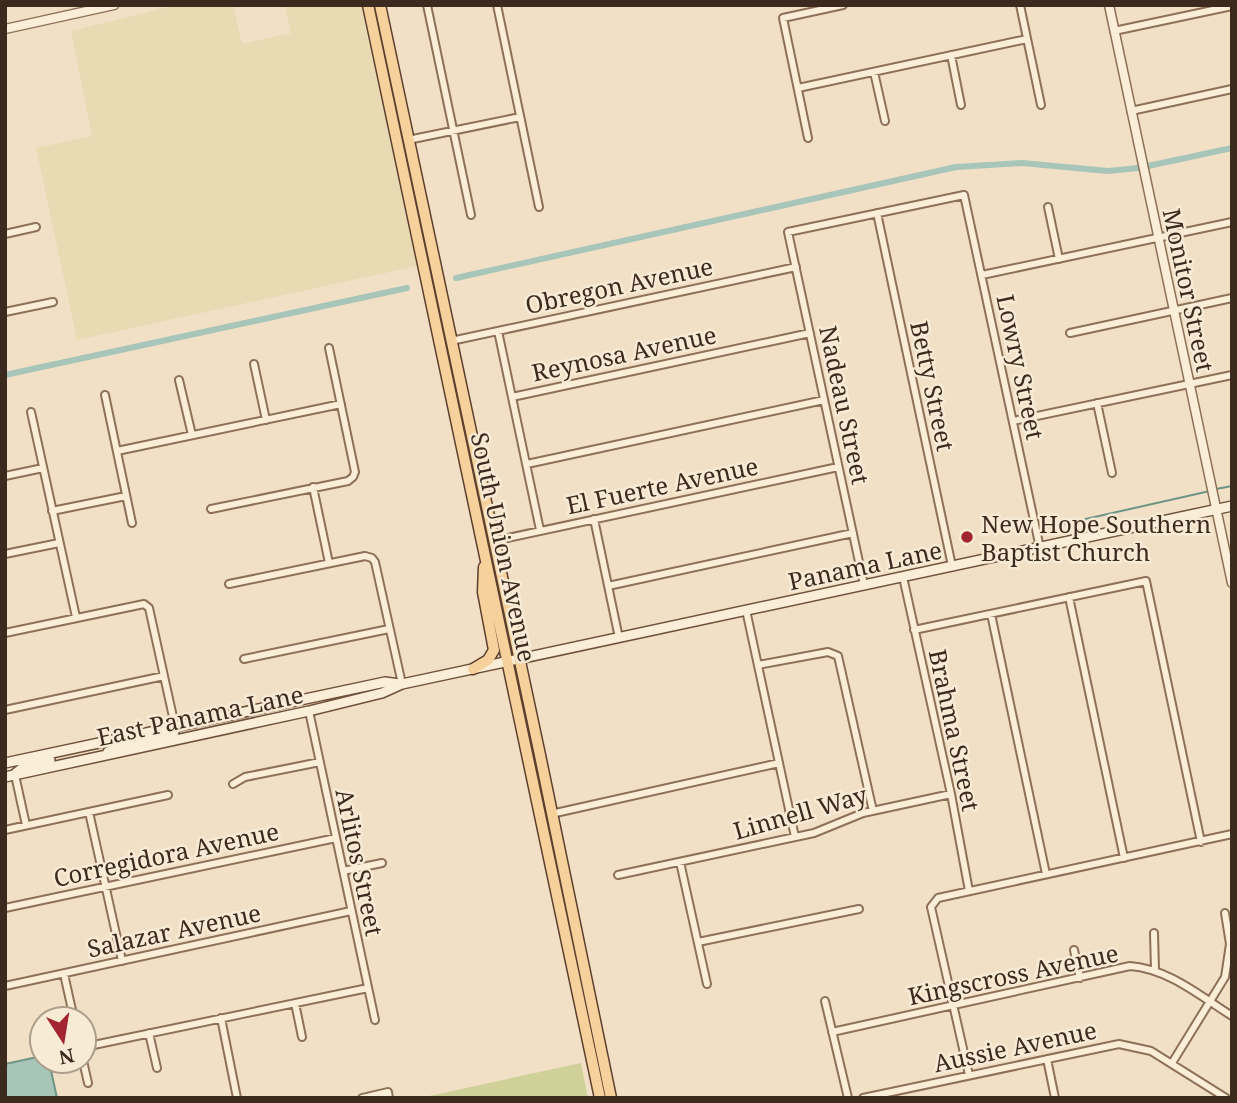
<svg xmlns="http://www.w3.org/2000/svg" width="1237" height="1103" font-family="'Noto Serif',serif">
<rect width="100%" height="100%" fill="#f1e0c5"/>
<path fill="#e8dab2" d="M177,5H233L242,44L291,33L285,5H361L417,266L77,340L36,148L92,136L71,31Z"/>
<path fill="#d0d198" d="M581,1063L588,1098H429V1096Z"/>
<path fill="#a7c5b9" stroke="#6d9486" stroke-width="2" d="M42,1056V1061H49L57,1098H5V1064Z"/>
<g fill="none" stroke-linecap="round" stroke-linejoin="round">
<path stroke="#6d9486" stroke-width="2" d="M1216,489L1232,486
M1050,527L1210,491"/>
<path stroke="#a7c5b9" stroke-width="6" d="M1148,166L1232,148
M456,278L956,167L1022,163L1108,171L1138,168
M5,375L407,288"/>
<defs>
<path id="minor" d="M427,5L471,215
M497,5L539,207
M1020,5L1041,105
M1114,31L1232,6
M951,55L961,105
M874,72L885,121
M798,88L1027,39
M1131,111L1232,89
M808,138L783,18L843,5
M408,140L520,117
M1048,207L1059,259
M877,213L952,566
M5,234L36,227
M982,275L1232,222
M5,312L53,302
M498,331L540,530
M1070,333L1232,298
M451,341L796,267
M254,364L266,420
M179,380L192,435
M105,395L132,523
M512,397L810,333
M1097,403L1112,473
M31,412L76,617
M1013,421L1232,375
M117,451L341,404
M527,464L824,400
M5,476L43,468
M313,487L329,563
M211,509L348,481L353,477L355,472L329,348
M52,511L126,496
M594,519L619,638
M494,541L838,467
M5,554L59,543
M903,577L951,794L969,891
M229,584L365,556L372,558L375,562L402,684
M864,585L788,232L964,195L1040,548
M608,586L853,533
M1069,597L1124,858
M746,610L795,837
M991,614L1046,874
M914,630L1146,581L1201,842
M5,633L144,604L149,608L175,726
M244,659L389,629
M758,665L828,652L838,656L873,811
M5,710L164,676
M309,711L375,1020
M15,775L26,825
M233,784L245,777L320,762
M89,812L122,961
M551,814L779,763
M5,830L168,795
M680,862L707,984
M343,871L382,863
M618,875L814,833L863,813L951,794
M5,908L336,838
M1154,933L1155,970
M698,942L859,909
M1074,950L1080,978
M64,974L74,1019
M5,986L351,911
M825,1001L848,1098
M295,1003L302,1037
M221,1018L237,1098
M832,1032L1130,966C1169,969 1200,996 1232,1016
M149,1033L157,1068
M84,1047L368,988
M1047,1059L1055,1098
M83,1061L88,1083
M1172,1063L1225,977L1230,944L1225,913
M969,1075L931,907L938,898L1232,834
M362,1098L388,1092L389,1098
M863,1098L1119,1044L1151,1051L1226,1098"/>
<path id="tertiary" d="M1109,5L1232,583
M5,29L114,5"/>
<path id="secondary" d="M108,752L122,745L169,734L174,732L175,726
M5,763L385,682L400,684
M15,774L26,765L50,760
M5,777L309,711L382,693L402,684L1232,506"/>
<path id="primary" d="M368,5L600,1098
M380,5L540,755L611,1098
M473,669L488,660L494,650L483,592L484,567"/>
</defs>
<use href="#minor" stroke="#8e7059" stroke-width="10"/>
<use href="#tertiary" stroke="#8e7059" stroke-width="11"/>
<use href="#secondary" stroke="#70513c" stroke-width="12"/>
<use href="#primary" stroke="#5c3f2e" stroke-width="13"/>
<use href="#minor" stroke="#fbeed9" stroke-width="6"/>
<use href="#tertiary" stroke="#fbeed9" stroke-width="8"/>
<use href="#secondary" stroke="#fbeed9" stroke-width="9"/>
<use href="#primary" stroke="#f6d19b" stroke-width="10"/>
</g>
<circle fill="#a22532" stroke="#f8ebd5" stroke-width="2.5" cx="967" cy="537" r="7"/>
<g text-anchor="middle" dominant-baseline="central" stroke-width="5" stroke-linejoin="round" paint-order="stroke">
<g font-size="24" fill="#3d2a1e" stroke="#f8ebd5">
<text transform="translate(619 285) rotate(-12)">Obregon Avenue</text>
<text transform="translate(1189 290) rotate(78)">Monitor Street</text>
<text transform="translate(624 353) rotate(-12)">Reynosa Avenue</text>
<text transform="translate(1021 367) rotate(78)">Lowry Street</text>
<text transform="translate(933 386) rotate(78)">Betty Street</text>
<text transform="translate(845 405) rotate(78)">Nadeau Street</text>
<text transform="translate(662 485) rotate(-12)">El Fuerte Avenue</text>
<text transform="translate(504 547) rotate(78)">South Union Avenue</text>
<text transform="translate(865 565) rotate(-12)">Panama Lane</text>
<text transform="translate(200 715) rotate(-12)">East Panama Lane</text>
<text transform="translate(955 730) rotate(78)">Brahma Street</text>
<text transform="translate(800 812) rotate(-16)">Linnell Way</text>
<text transform="translate(166 854) rotate(-12)">Corregidora Avenue</text>
<text transform="translate(360 862) rotate(78)">Arlitos Street</text>
<text transform="translate(174 930) rotate(-12)">Salazar Avenue</text>
<text transform="translate(1013 974) rotate(-12)">Kingscross Avenue</text>
<text transform="translate(1015 1046) rotate(-12)">Aussie Avenue</text>
</g>
<g font-size="24" fill="#3d2a1e" stroke="#f8ebd5" text-anchor="start">
<text x="981" y="523">New Hope Southern<tspan x="981" dy="28">Baptist Church</tspan></text>
</g>
</g>
<rect width="1237" height="1103" fill="none" stroke="#3d2a1e" stroke-width="14"/>
<g transform="translate(63 1040) rotate(168)"><circle r="33" fill="#f8ebd5" stroke="#ad9e8c" stroke-width="2"/>
<path d="M0-5L12 26L0 18L-12 26Z" fill="#a22532"/>
<text y="-10" font-size="19" font-weight="bold" text-anchor="middle" fill="#3d2a1e">N</text>
</g>
</svg>
